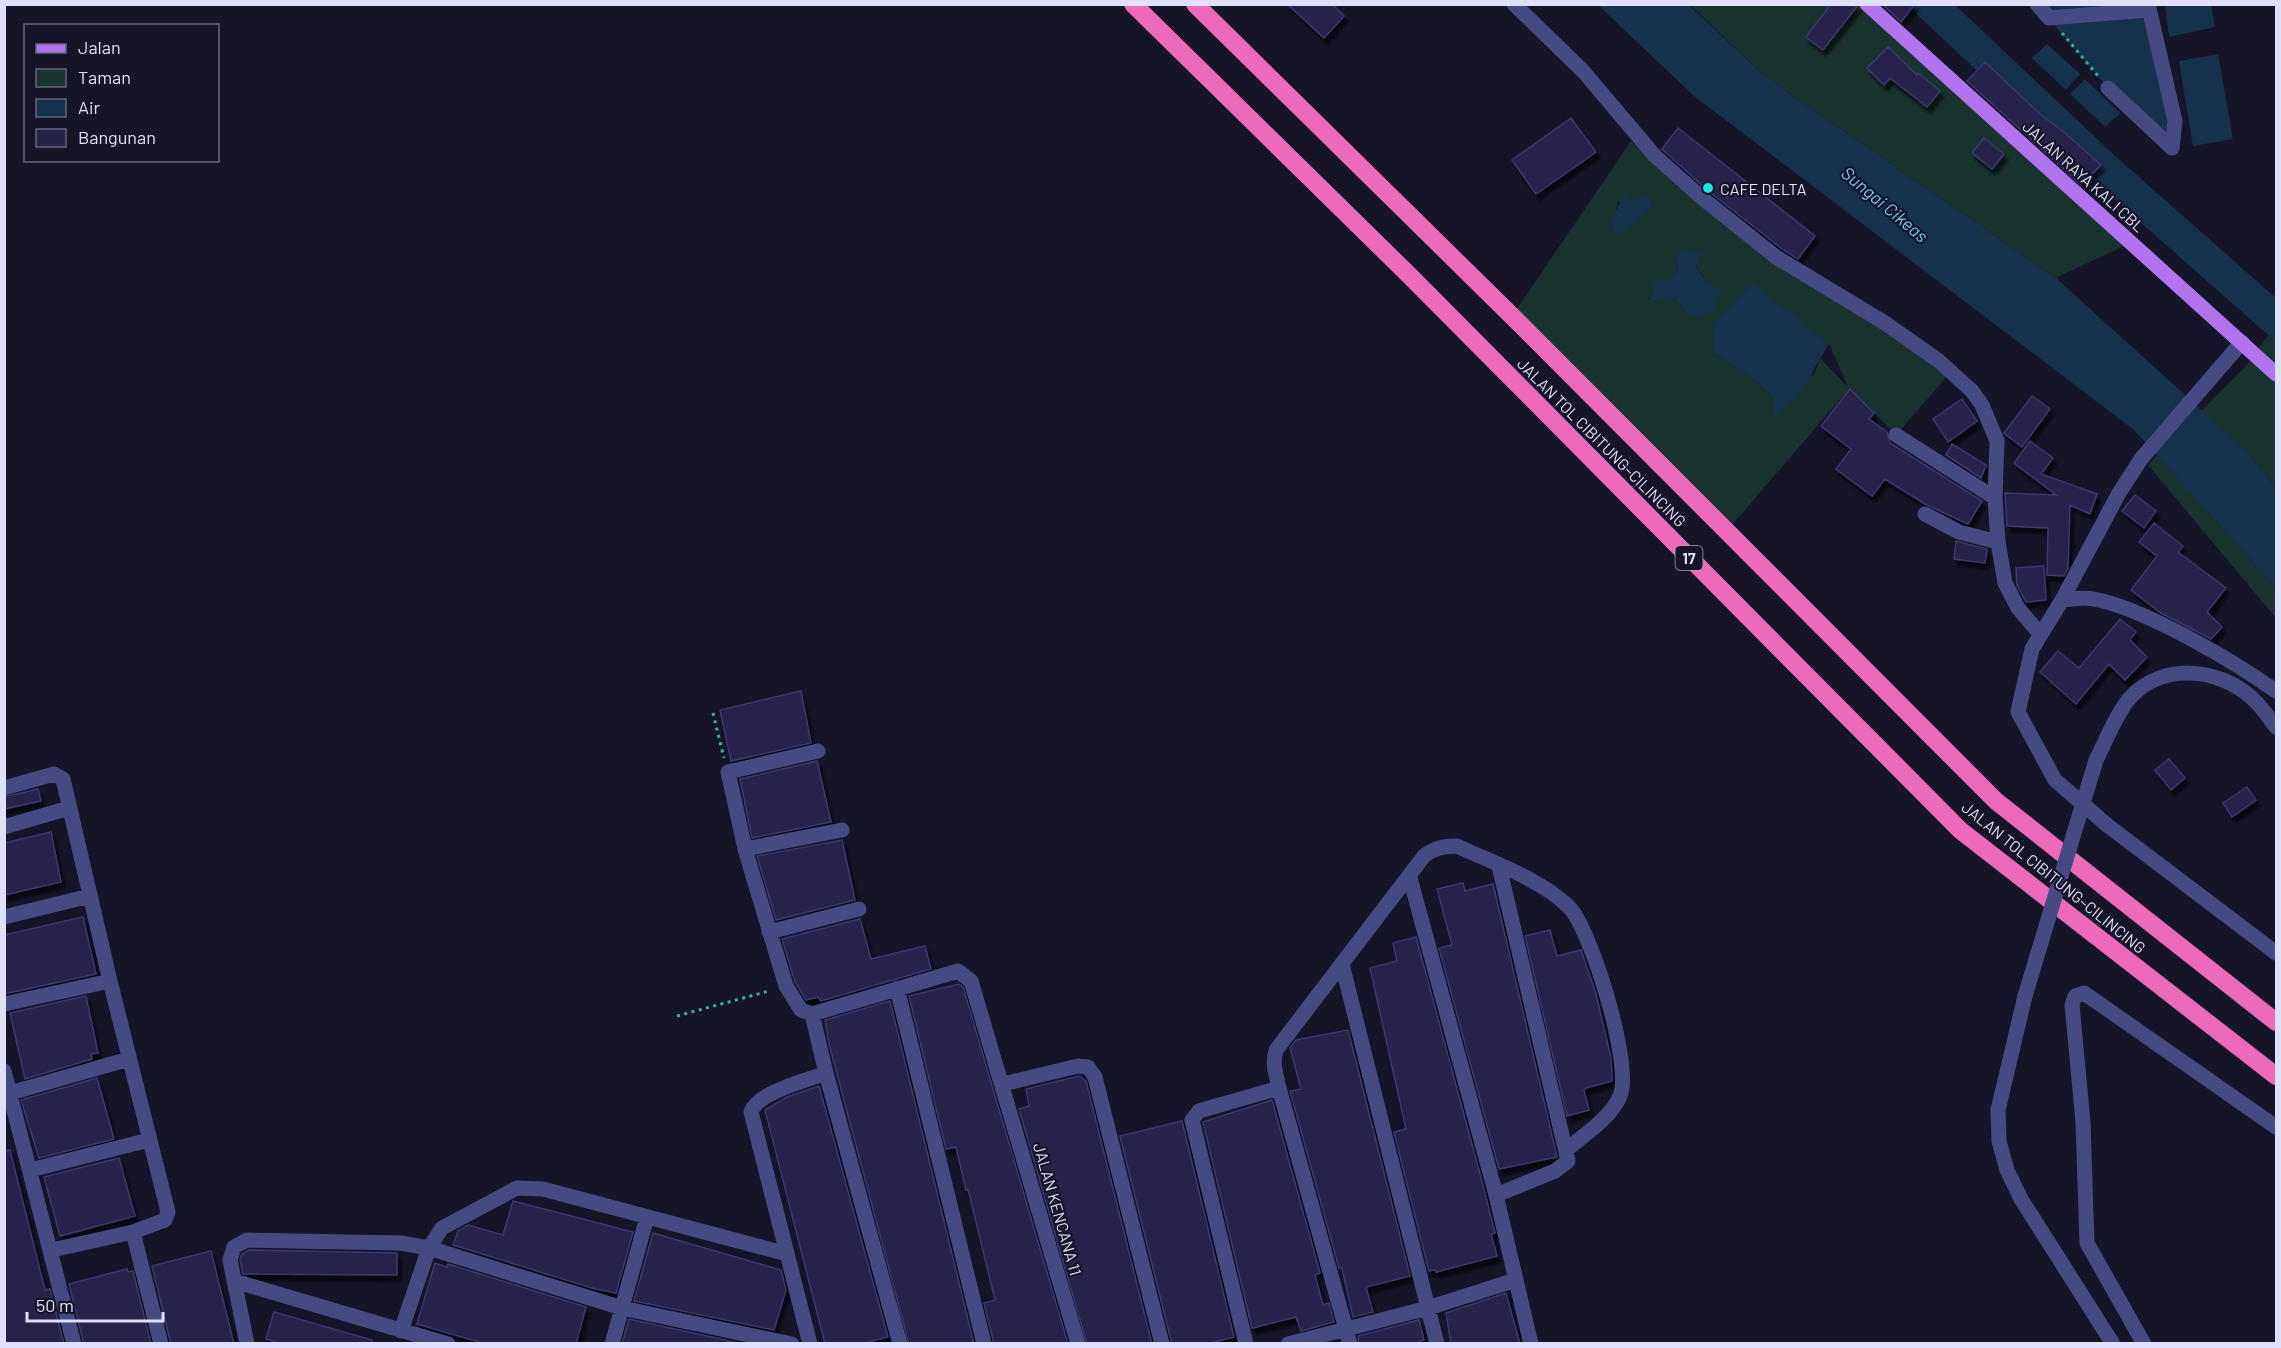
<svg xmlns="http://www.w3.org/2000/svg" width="2281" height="1348" font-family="Barlow,sans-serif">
<defs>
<filter id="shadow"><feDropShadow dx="3.5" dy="6" stdDeviation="1.5" flood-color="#0009"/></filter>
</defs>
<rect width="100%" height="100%" fill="#151429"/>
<path fill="#18322e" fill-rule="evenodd" d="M1690,5H1871L2130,243L2056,278L1766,77Z
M1631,141L1656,167L1951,372L1896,435L1849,389L1727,531L1512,316ZM1632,201L1616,234L1611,228L1618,202ZM1700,253L1696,265L1706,282L1687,315L1675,299L1648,300L1678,271L1676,261ZM1829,344L1848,387L1820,358L1815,372L1774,415V399L1758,383L1715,354Z
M2276,324V490L2248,452L2201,411L2246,366Z
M2157,455L2276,588V618L2148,465Z"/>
<path fill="#16314b" d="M1598,5H1689L1766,77L2056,278L2248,452L2276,490V588L2134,430L1694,96Z
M2037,5H2148L2172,148L2108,88Z
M2165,5H2211L2215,27L2169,37Z
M2047,44L2080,74L2066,90L2032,58Z
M2218,54L2233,139L2193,146L2179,61Z
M2085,79L2120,113L2105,127L2070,94Z
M1624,193L1632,201L1649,195L1652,207L1627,230L1616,235L1611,228L1612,219Z
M1680,248L1701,253L1696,266L1706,282L1721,289L1714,309L1699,318L1687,315L1675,299L1648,301L1654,293L1651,279L1667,281L1678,271L1676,261Z
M1753,283L1829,344C1808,377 1808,391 1774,416V399L1758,383L1715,354L1712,325Z"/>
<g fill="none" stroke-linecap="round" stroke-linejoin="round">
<path stroke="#16314b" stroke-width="33" d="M1930,4L2105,169L2276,320"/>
</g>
<path fill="#252248" stroke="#3b3771" stroke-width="1.5" filter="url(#shadow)" d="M1287,4H1332L1344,16L1324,38Z
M1831,4L1858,5L1823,50L1806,37Z
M1882,4H1915L1901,22Z
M1888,47L1917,75L1918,73L1940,91L1927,107L1890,78L1884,85L1867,68Z
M1985,62L2041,115L2064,132L2101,165L2081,185L1967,81Z
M1571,118L1596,152L1536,194L1512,160Z
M1678,128L1815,236L1798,259L1782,249L1707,190L1662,149Z
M1984,138L2004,154L1992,169L1972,153Z
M1850,389L1874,413L1869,419L1887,432L1890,443L1982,501L1968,524L1925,504L1885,479L1872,496L1836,469L1851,449L1821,426Z
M2032,396L2050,409L2022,447L2004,433Z
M1962,399L1977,421L1948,442L1933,419Z
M2030,441L2053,458L2041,474L2097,494L2090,514L2070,505L2068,568L2064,576L2047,575L2048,528L2007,526L2005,493L2056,495L2014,463Z
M1952,444L1986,465L1981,478L1946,455Z
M2135,495L2156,511L2144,528L2122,511Z
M2154,523L2183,546L2178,552L2226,588L2207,612L2222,627L2211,639L2161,613L2131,590L2157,556L2139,542Z
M1956,541L1987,549L1985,563L1954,559Z
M2044,566L2046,600L2026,602L2017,585L2016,568Z
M2120,619L2136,632L2130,640L2147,657L2125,680L2109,664L2076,704L2040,672L2058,651L2079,668Z
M801,691L811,743L731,761L720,710Z
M2169,759L2185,778L2171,790L2155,770Z
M817,761L831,822L752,838L740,779Z
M2247,787L2256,800L2232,817L2223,803Z
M38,789L41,801L4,809V797Z
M51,832L61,882L4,895V843Z
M842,840L855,900L776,920L757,856Z
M1463,883L1465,891L1493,884L1557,1157L1499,1169L1439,948L1452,945L1437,889Z
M83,917L96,974L4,994V935Z
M860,919L871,959L925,946L931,969L821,1001L818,997L806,1000L795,982L782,939Z
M1550,930L1557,956L1581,950L1596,994L1611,1058L1612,1081L1586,1088L1584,1090L1589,1110L1567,1116L1525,936Z
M1416,937L1480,1174L1495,1233L1491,1234L1497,1256L1436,1272L1435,1270L1429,1271L1394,1132L1406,1129L1370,968L1397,961L1393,943Z
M959,984L963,987L1068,1344H994L984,1303L995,1300L968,1189L966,1190L956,1147L946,1149L909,996Z
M86,996L98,1053L91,1054L92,1059L25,1079L10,1013Z
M890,1001L974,1344H909L829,1044L825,1020Z
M1348,1030L1410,1276L1366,1287L1373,1312L1353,1317L1342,1268H1339L1290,1091L1301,1089L1290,1048L1296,1040Z
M1079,1076L1086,1081L1152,1344H1087L1019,1109L1029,1106L1026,1089Z
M97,1078L114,1139L39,1158L21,1100Z
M819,1086L888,1337L860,1344H825L765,1110L787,1097Z
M1272,1100L1320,1273L1315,1275L1323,1305L1329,1303L1334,1322L1301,1331L1296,1317L1252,1328L1203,1122Z
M1182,1121L1234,1337L1207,1344H1172L1120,1136Z
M10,1150L45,1290L50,1289L64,1344H4V1151Z
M119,1158L135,1216L60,1236L44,1177Z
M513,1201L633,1232L616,1293L592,1288L453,1245L458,1231L468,1225L503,1235Z
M653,1233L781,1270L786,1290L774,1330L634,1301Z
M249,1250L397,1253V1275L243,1274L240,1260L242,1254Z
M211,1251L234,1344H171L152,1266Z
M435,1263L447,1267L448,1264L586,1307L576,1344H486L417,1324Z
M127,1269L128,1272L133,1271L151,1344H84L69,1284Z
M1506,1293L1520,1344H1451L1446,1313Z
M274,1312L372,1340V1344H283L266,1339Z
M629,1319L743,1344H622Z
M1419,1320L1424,1340L1411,1344H1359L1358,1336Z"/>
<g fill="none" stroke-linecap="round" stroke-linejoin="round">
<path stroke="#40af9a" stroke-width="3" stroke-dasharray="3 4.5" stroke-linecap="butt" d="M2062,33L2098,76
M713,713L724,758
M677,1016L769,991"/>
<path stroke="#454b82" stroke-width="15" d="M1514,4L1583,71L1654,155L1701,197L1776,257L1885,323L1939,361L1972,391L1982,405L1997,441L1995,498L1998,542L2005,583L2018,608L2040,634
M2037,4L2049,18L2148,10
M2108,88L2172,148L2175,121L2148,4
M2242,342L2141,459L2119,493L2062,600L2032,649L2018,712L2055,780L2107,825L2276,953
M1896,435L1995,498
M1925,514L1959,532L1998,542
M2062,600C2072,599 2084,597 2094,599C2146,609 2233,661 2276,691
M818,751L728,772L745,849L786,986L801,1010L812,1014L958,971L971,981L1078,1344
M2096,760C2106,741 2115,716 2129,699C2161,662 2219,667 2253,699C2262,707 2269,718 2276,727
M4,788L54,774L63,779L110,981L168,1212L165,1220L133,1232L52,1250
M4,827L69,808
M745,849L842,830
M1410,878L1496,1195L1531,1344
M4,917L90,896
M769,932L859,909
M1342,964L1437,1344
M897,988L984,1344
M2025,996L1998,1110L1999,1141L2007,1170L2021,1199L2113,1344
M4,1004L110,981
M812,1014L826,1073L900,1344
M4,1071L74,1344
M1003,1084L1078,1066L1088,1067L1095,1077L1162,1344
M10,1093L129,1059
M30,1170L149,1140
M1496,1195L1555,1171L1568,1161L1499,866
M133,1232L161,1344
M234,1281L448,1344
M401,1331L429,1248L442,1228L517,1188L543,1189L787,1254
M247,1344L230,1260L234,1247L247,1240L401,1243L429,1248L622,1308L792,1344
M612,1344L647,1217
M810,1344L751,1112C758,1092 806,1081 826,1073
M1246,1344L1192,1120L1199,1111L1279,1088
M1288,1344L1428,1308L1516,1280
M1350,1344L1279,1088C1276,1074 1272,1064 1276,1050L1424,856C1435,848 1443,846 1457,846C1493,863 1539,878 1569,907C1591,929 1633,1066 1620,1096C1611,1118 1584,1135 1566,1150
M2144,1344L2087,1243L2083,1122L2072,1005L2075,996L2084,993L2276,1127"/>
<path stroke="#b174ee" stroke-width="15" d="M1867,4L2276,374"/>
<path stroke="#ed69b9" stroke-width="18" d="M1133,4L1411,277L1960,830L2276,1076
M1195,4L1512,316L1996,801L2276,1022"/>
<path stroke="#454b82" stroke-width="15" d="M2025,996L2096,760"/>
</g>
<circle fill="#23e4de" stroke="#151429" stroke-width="2" cx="1708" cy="188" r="6"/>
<g text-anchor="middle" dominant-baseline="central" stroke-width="4.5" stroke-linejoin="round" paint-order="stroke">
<rect fill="#151429" stroke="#a3a3bc" stroke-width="1.5" x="1675.5" y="546" width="27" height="24" rx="4.5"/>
<g font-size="15" font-weight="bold" fill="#e0e0fb">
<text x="1689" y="558">17</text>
</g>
<g font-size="16" fill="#e0e0fb" stroke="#151429">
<text transform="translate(2084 176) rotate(42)">JALAN RAYA KALI CBL</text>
<text transform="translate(1602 442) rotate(45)">JALAN TOL CIBITUNG–CILINCING</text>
<text transform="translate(2054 877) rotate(39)">JALAN TOL CIBITUNG–CILINCING</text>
<text transform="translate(1058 1209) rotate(74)">JALAN KENCANA 11</text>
</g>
<g font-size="16" fill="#e0e0fb" stroke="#151429" text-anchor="start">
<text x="1720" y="188">CAFE DELTA</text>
</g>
<g font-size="18" font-style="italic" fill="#7ac8ef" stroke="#151429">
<text transform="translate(1885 204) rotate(40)">Sungai Cikeas</text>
</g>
</g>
<rect width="2281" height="1348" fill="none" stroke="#e0e0fb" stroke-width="12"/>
<rect x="24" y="24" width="195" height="138" fill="#151429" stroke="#66667d" stroke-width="1.5"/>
<rect x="36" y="44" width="30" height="9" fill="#b174ee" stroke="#66667d" stroke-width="1.5"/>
<text x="78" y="54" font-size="18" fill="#e0e0fb">Jalan</text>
<rect x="36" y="69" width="30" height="18" fill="#18322e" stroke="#66667d" stroke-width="1.5"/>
<text x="78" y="84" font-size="18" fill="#e0e0fb">Taman</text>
<rect x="36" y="99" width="30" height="18" fill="#16314b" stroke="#66667d" stroke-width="1.5"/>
<text x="78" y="114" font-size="18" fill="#e0e0fb">Air</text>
<rect x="36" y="129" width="30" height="18" fill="#252248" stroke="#66667d" stroke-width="1.5"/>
<text x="78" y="144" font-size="18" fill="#e0e0fb">Bangunan</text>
<path d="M27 1312v9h136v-9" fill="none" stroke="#e0e0fb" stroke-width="3"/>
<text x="36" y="1312" font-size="18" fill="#e0e0fb" stroke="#151429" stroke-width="4.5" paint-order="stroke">50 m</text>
</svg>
